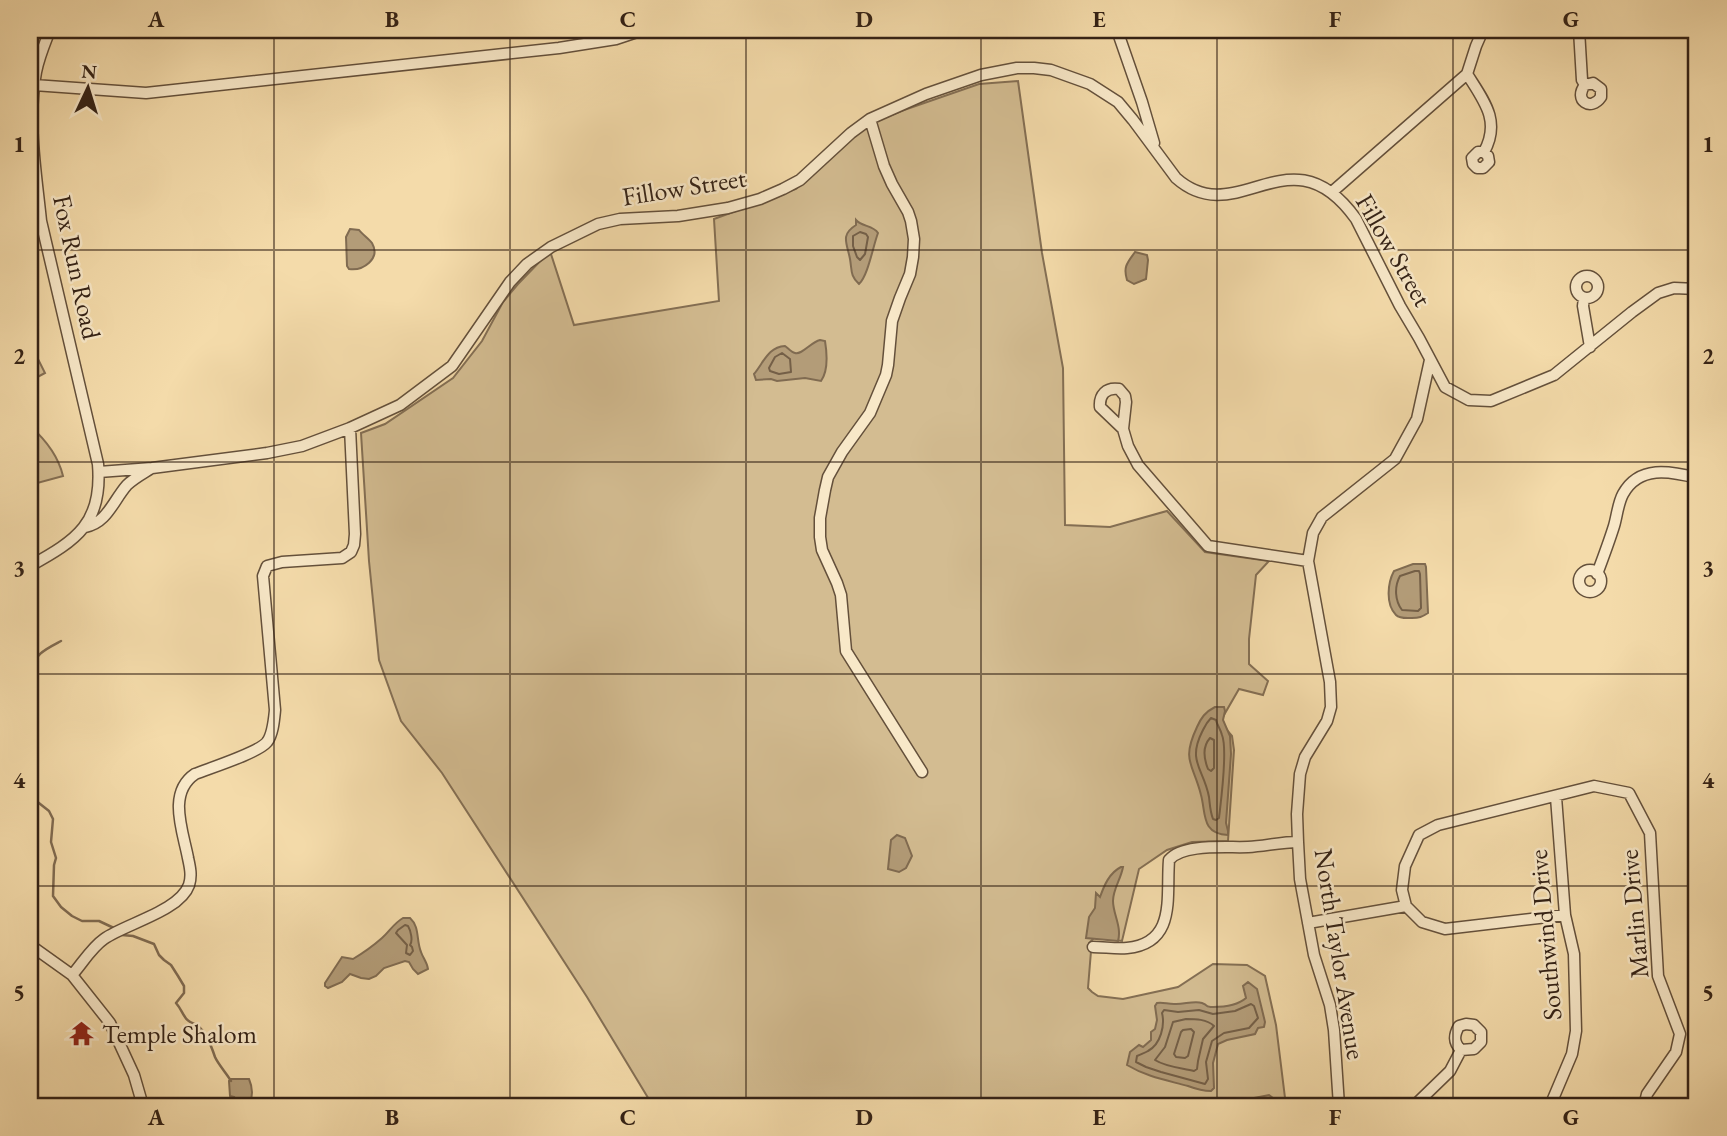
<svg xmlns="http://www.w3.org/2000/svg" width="1727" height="1136" font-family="'EB Garamond',serif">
<rect width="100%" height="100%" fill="#f4dbaa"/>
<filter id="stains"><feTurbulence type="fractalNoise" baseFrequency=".00286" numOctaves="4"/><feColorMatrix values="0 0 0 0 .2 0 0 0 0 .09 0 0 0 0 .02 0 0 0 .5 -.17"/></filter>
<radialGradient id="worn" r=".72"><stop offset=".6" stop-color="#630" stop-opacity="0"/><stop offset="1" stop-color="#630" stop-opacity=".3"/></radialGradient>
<path fill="#d3bc91" stroke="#846f54" stroke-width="2" d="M1018,81L1042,253L1063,368L1065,525L1110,527L1167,511L1205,552L1269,561L1256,575L1249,639V664L1268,681L1263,695L1239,689L1220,722L1232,736L1234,750L1228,841L1192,842L1167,850L1139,869L1122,941L1095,937L1089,943L1091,951L1088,988L1092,992L1098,996L1123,999L1178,987L1213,964L1247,965L1265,976L1276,1025L1286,1106H653L587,997L442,773L401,721L379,660L369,561L361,433L385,424L453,378L482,341L503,302L518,284L550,251L574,325L719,301L714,219L796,189L860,131L879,120L904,110L979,84Z
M30,343L45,373L30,381Z
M30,426C46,440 58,455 63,476L30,485Z"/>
<path fill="#b39c78" stroke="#806b51" stroke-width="2" d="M856,220C862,227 873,225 878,233C873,246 868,276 859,284C850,276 852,270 850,259C847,243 840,235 856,225Z
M350,229L359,230C362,234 369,239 372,243C381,259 363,271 349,269L347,266L346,237Z
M1135,252L1147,255L1148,260L1146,279L1134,284L1127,280C1123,267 1127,263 1135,252Z
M820,340L825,341C827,353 828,371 821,381L805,378L777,381L771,379L756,380L754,374C764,362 768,347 785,346C788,348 791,352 795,353C802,355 811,342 820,340Z
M1413,564H1425L1426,567L1428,613C1422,617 1419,618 1412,618C1407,618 1400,619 1396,615C1385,604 1388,582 1394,571Z
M1215,707H1224L1225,711L1223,720L1230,736L1231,754L1226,823L1228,831V835C1201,834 1206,813 1201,795C1193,763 1181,761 1197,727C1201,718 1205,712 1215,707Z
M897,835L905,838L912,856L906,868L899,872L888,869L891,840Z
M1121,867H1123C1121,879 1113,889 1113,901C1113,914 1122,927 1118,941L1086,938L1089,917L1095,908L1096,893L1100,897C1104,886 1109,873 1121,867Z
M403,918H410C420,927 416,940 421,952C423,958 427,962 428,969L418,974L413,969L409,962L405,961L384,968L376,976L369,979L361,978L350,974L342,982L328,988L325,986V983L342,957L353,959C363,953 373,946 382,938C390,931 393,924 403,918Z
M1248,982L1257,989L1265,1022L1264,1027L1258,1028L1255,1034L1227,1040L1218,1044L1213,1063L1214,1088L1211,1091C1202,1091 1196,1089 1188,1086C1166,1080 1147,1077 1127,1065L1130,1052L1139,1045L1143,1047L1151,1040V1032L1155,1029L1157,1020L1155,1006L1157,1003C1163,1002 1167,1004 1174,1004C1183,1005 1194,1000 1202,1003C1210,1006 1204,1007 1213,1007C1224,1007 1238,1005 1246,998L1243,986Z
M231,1079H249C252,1086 253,1095 250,1102L233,1100L234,1097L230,1096L229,1081Z
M1269,1095L1278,1102L1280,1106H1232L1234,1102Z"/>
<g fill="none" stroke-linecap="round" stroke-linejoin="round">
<path stroke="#745f47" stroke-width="2" d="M860,232L866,234L868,237L865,254L860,260L857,257L853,246V236Z
M782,353L790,359L791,372L779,374L770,371L769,368L775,357Z
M1415,571H1419L1420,574L1421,608L1418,611L1402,610C1395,601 1394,587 1400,576Z
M1211,718L1216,720C1217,725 1221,730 1222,735C1228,750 1221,800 1219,818L1216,820L1213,819C1210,811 1210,805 1209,797C1204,769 1187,762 1202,732C1205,726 1206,723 1211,718Z
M1210,738L1214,740V768L1211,771L1208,769C1204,759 1202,747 1210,738Z
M405,925L408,926C411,931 413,941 410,945L412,947L413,951L410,955L406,953L407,945L396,933L398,930Z
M1251,1004L1254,1006L1258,1018L1249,1028L1224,1033L1212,1041L1206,1062L1208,1079L1205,1084L1161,1072L1146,1067L1136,1062L1137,1056C1141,1054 1145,1053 1148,1051C1161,1044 1165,1025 1162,1013L1164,1010L1178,1012L1199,1010L1213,1014L1235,1011Z
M1186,1019C1195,1019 1207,1019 1214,1026L1203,1039L1198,1061L1197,1069L1194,1071C1182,1068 1166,1067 1155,1060L1165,1047L1173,1022Z
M1183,1030L1191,1029L1194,1032L1188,1056L1185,1058L1176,1057L1174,1054L1181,1032Z"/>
<path stroke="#806b51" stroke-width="2.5" d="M30,672C36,653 44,650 61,641
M30,796L49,811L53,819L51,842L56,858L54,865L53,896L61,907L72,916L82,921H99L116,929
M122,935L133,936L154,944L159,955L164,960L171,965L178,976L184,986V993L176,1003C181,1009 181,1011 185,1017C188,1023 195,1023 199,1027C206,1033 212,1048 215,1057C218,1064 227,1074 231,1081"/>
<defs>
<path id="minor" d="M1117,30L1142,102L1154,143
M1579,30L1582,80L1585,85C1573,100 1591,112 1601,97V89L1593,83L1585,85
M1467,74C1484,101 1501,121 1484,152H1478L1472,158L1473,164L1477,168H1483L1489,162L1488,156L1484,152
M1467,74L1476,46L1483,30
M30,86L34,85L146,93L559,48L616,39L643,30
M870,119L884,166L892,184L908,212L911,221L914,239L913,257L910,274L900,298L892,321L888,365L886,375L870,413L842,452L828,477L825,490L820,518V537L822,550L837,583L841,595L846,651L922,772
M1332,192L1467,74
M1576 287a11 11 0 1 1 22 0a11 11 0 1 1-22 0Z
M1584,298L1583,306L1590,347
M1123,429L1100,407C1099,395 1106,387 1119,389L1125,396L1126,402L1123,429L1128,446L1138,465L1208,546L1308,561
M99,472L152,468L267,453L302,446L350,428L400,405L452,366L510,282L527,264L551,247L598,224L620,219L678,216L728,208L760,199L783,189L800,180L851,133L870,119L926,94L981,75L1017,68H1034L1051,70L1090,84L1118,102L1133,120L1176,178C1238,233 1290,127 1356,219L1400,306L1419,338L1445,387L1469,400L1491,401L1554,375L1632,312L1658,293L1674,288L1697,289
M85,527C107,523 113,501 127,485C133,479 142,474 150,469
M30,566C77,540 103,523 98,464L41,221C36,172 27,121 36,72C39,57 45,43 50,30
M1579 581a11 11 0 1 1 22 0a11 11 0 1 1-22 0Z
M1597,574C1603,558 1609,542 1614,526C1617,516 1618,503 1623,494C1639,465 1670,471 1697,478
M1406,906L1402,890L1405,866L1419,835L1438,825L1594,786L1629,793L1650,833L1658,976L1680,1034L1676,1052L1647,1094L1644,1106
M1406,906L1422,922L1445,929L1565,915
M1308,923L1406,906
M30,945L72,975L110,1023L134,1075L143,1106
M1093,947C1104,947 1116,949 1127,948C1177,943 1166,897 1169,860C1183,843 1228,848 1248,847C1265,846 1281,842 1298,842
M72,975C82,964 91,948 104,939C125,924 180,911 189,885C192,876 190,867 188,858C183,831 167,793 195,774C210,768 258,753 267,742C273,734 274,720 275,710L263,576L267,566L282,562L342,558L351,552L354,545L355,534L350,428
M1466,1024L1474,1025L1481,1032V1042L1474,1049L1461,1050C1453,1042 1454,1035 1459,1026Z
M1339,1106L1334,1030L1330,1005L1314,955L1300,879L1298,842L1297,814L1300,774L1305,757L1327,721L1331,707L1330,682L1308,561L1313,533L1322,517L1395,459L1417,419L1430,360
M1408,1106L1416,1104L1450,1071L1461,1050
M1550,1106L1572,1054L1576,1031L1574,954L1565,915L1556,797"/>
</defs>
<use href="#minor" stroke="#64503b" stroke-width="13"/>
<use href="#minor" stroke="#f8e8c8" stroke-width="10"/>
</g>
<path fill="none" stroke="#342216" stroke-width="2" stroke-opacity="0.55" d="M274,30V1106M510,30V1106M746,30V1106M981,30V1106M1217,30V1106M1453,30V1106M30,250H1697M30,462H1697M30,674H1697M30,886H1697"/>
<defs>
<symbol id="temple-bare" viewBox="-9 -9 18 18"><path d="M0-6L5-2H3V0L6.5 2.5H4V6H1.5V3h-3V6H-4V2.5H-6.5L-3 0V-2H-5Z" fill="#8f2418" stroke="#f8e8c8" stroke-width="2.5" paint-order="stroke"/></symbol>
</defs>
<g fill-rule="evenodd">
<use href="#temple-bare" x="64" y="1016" width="35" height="35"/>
</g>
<g text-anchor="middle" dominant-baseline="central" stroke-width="5" stroke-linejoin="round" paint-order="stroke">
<g font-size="26" fill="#342216" stroke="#f8e8c8">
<text transform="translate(684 187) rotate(-9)">Fillow Street</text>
<text transform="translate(1394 250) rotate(60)">Fillow Street</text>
<text transform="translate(77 267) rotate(78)">Fox Run Road</text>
<text transform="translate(1634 914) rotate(-95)">Marlin Drive</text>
<text transform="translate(1545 935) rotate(-95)">Southwind Drive</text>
<text transform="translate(1340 954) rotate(81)">North Taylor Avenue</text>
</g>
<g font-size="26" fill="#342216" stroke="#f8e8c8" text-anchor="start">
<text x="102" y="1034">Temple Shalom</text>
</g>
</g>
<rect width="1727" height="1136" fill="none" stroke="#f4dbaa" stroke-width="77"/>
<g transform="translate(88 88) rotate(4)" stroke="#f8e8c8" stroke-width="5" paint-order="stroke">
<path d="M0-5L12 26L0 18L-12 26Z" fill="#342216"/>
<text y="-10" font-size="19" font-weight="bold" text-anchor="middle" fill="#342216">N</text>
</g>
<rect x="38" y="38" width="1650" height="1060" fill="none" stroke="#342216" stroke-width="2.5"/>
<g font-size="23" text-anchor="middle" font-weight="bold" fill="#342216">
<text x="156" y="27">A</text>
<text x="392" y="27">B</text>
<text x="628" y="27">C</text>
<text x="864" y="27">D</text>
<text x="1099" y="27">E</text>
<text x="1335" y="27">F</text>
<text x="1571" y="27">G</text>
<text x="19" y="152">1</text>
<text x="1708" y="152">1</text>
<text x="19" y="364">2</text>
<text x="1708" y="364">2</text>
<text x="19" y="576">3</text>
<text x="1708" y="576">3</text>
<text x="19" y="788">4</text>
<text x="1708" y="788">4</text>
<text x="19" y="1000">5</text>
<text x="1708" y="1000">5</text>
<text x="156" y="1125">A</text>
<text x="392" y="1125">B</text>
<text x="628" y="1125">C</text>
<text x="864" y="1125">D</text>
<text x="1099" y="1125">E</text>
<text x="1335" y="1125">F</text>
<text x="1571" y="1125">G</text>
</g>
<rect width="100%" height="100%" filter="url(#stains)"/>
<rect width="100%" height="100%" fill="url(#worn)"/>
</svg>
